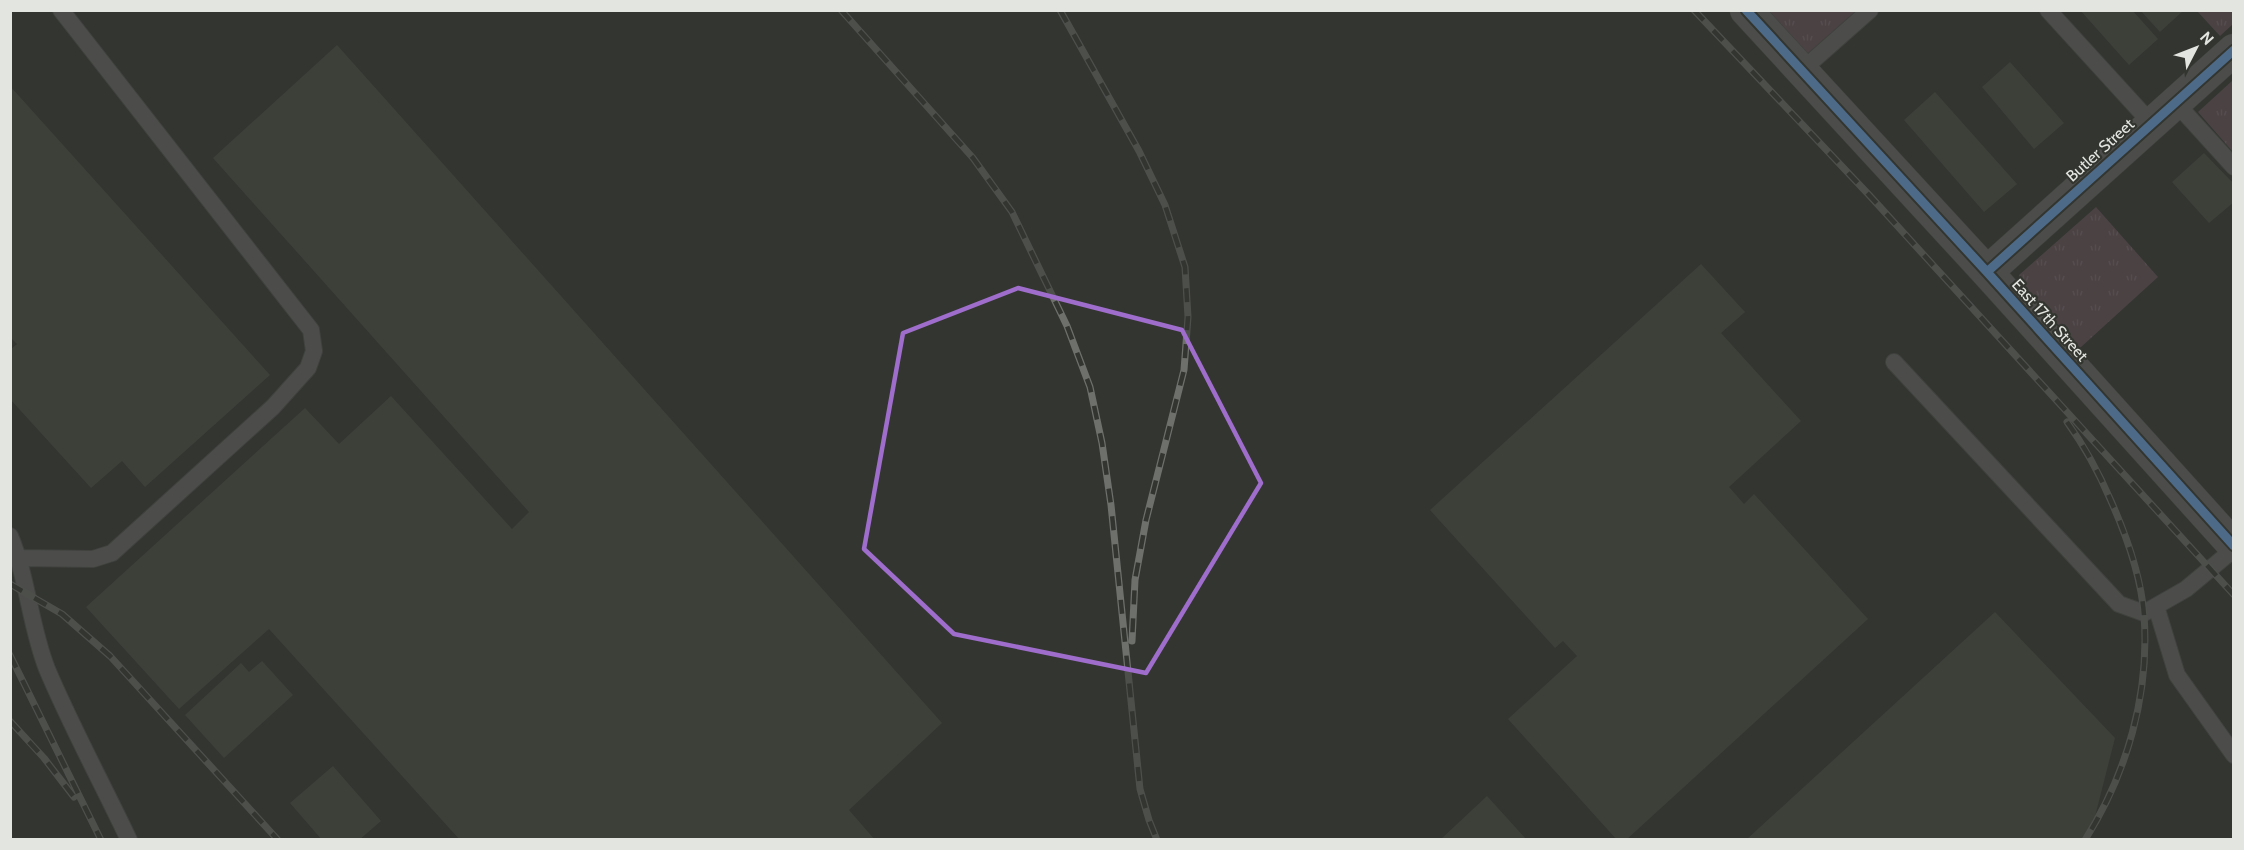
<svg xmlns="http://www.w3.org/2000/svg" width="2244" height="850" font-family="Cabin,sans-serif">
<defs>
<pattern id="grass-tufts" width="24" height="20" patternUnits="userSpaceOnUse" patternTransform="scale(1.5)"><rect width="24" height="20" fill="#68525b"/><path d="M3 7l-1-3M5 7V3M7 7l1-3M15 17l-1-3M17 17v-4M19 17l1-3" fill="none" stroke="#7d6b72"/></pattern>
</defs>
<rect width="100%" height="100%" fill="#333531"/>
<path fill="url(#grass-tufts)" d="M1766,11H1858L1807,56Z
M2197,11H2233V24L2220,36Z
M2233,80V152L2198,112Z
M2096,207L2158,277L2080,348L2020,284L2019,275Z"/>
<path fill="#4a4e44" d="M2080,10H2132L2158,39L2129,65Z
M2140,10H2184L2160,32Z
M337,45L942,723L849,810L875,840H460L269,629L179,709L86,607L305,408L339,444L391,396L512,529L529,512L213,158Z
M2010,62L2064,123L2034,149L1982,87Z
M10,86L270,375L145,487L122,461L91,488L10,399V350L17,344L10,337Z
M1935,92L2017,184L1984,212L1904,120Z
M2204,153L2234,184V202L2209,223L2172,182Z
M1701,264L1745,312L1721,333L1801,421L1729,487L1744,504L1754,494L1868,619L1626,840H1617L1508,719L1577,656L1563,641L1555,648L1430,510Z
M1995,612L2115,738L2089,840H1746Z
M262,661L293,695L224,758L185,715L241,663L249,672Z
M333,766L381,821L359,840H322L290,803Z
M1487,796L1527,840H1440Z"/>
<g fill="none" stroke-linecap="round" stroke-linejoin="round">
<defs>
<path id="lane" d="M2048,10L2152,124
M1801,71L1870,10
M2175,102L2234,167
M1894,362L2119,604L2144,613L2186,589L2234,549
M10,536C28,579 30,626 47,669C71,726 102,783 129,840
M19,558L93,559L112,553L273,407L308,368L314,351L311,330L61,10
M2156,606L2177,675L2234,755"/>
<path id="street" d="M1746,10L1987,272L2234,546
M1987,272L2234,50"/>
</defs>
<use href="#lane" stroke="#50514e" stroke-width="18"/>
<use href="#street" stroke="#50514e" stroke-width="33"/>
<use href="#lane" stroke="#6a6c69" stroke-width="16"/>
<use href="#street" stroke="#6a6c69" stroke-width="32"/>
<defs>
<path id="rail" d="M841,10L973,158L1012,212L1067,326L1090,387L1102,443L1111,505L1140,789L1149,820L1157,840
M1060,10L1139,151L1165,205L1185,267L1188,317L1184,370L1146,520L1135,580L1132,641
M1694,10L1870,196L2234,595
M2067,422C2085,447 2099,473 2111,501C2127,537 2141,576 2144,615C2150,694 2127,773 2085,840
M10,584L62,614L110,656L278,840
M10,655L101,840
M10,721L44,758L74,797"/>
</defs>
<use href="#rail" stroke="#6e706c" stroke-width="7"/>
<use href="#rail" stroke="#333630" stroke-width="4.5" stroke-dasharray="14" stroke-linecap="butt"/>
<defs>
<path id="cycleway" d="M1746,10L1987,272L2234,546
M1987,272L2234,50"/>
</defs>
<use href="#cycleway" stroke="#333630" stroke-width="13"/>
<use href="#cycleway" stroke="#6dadf4" stroke-width="9"/>
</g>
<path d="M0 0H2244V850H0ZM1018,288L1182,330L1261,483L1146,673L954,634L864,549L903,333Z" fill="#333531" fill-opacity=".55" fill-rule="evenodd"/>
<path fill="none" stroke="#9f6dcb" stroke-width="4.5" stroke-linejoin="round" d="M1018,288L1182,330L1261,483L1146,673L954,634L864,549L903,333Z"/>
<g text-anchor="middle" dominant-baseline="central" stroke-width="4.5" stroke-linejoin="round" paint-order="stroke">
<g font-size="16" fill="#e3e5e1" stroke="#333630">
<text transform="translate(2100 150) rotate(-42)">Butler Street</text>
<text transform="translate(2050 320) rotate(48)">East 17th Street</text>
</g>
</g>
<rect width="2244" height="850" fill="none" stroke="#e3e5e1" stroke-width="24"/>
<g transform="translate(2196 48) rotate(48)" stroke="#333630" stroke-width="4.5" paint-order="stroke">
<path d="M0-4.5L10 22L0 15L-10 22Z" fill="#e3e5e1"/>
<text y="-9" font-size="16" font-weight="bold" text-anchor="middle" fill="#e3e5e1">N</text>
</g>
</svg>
